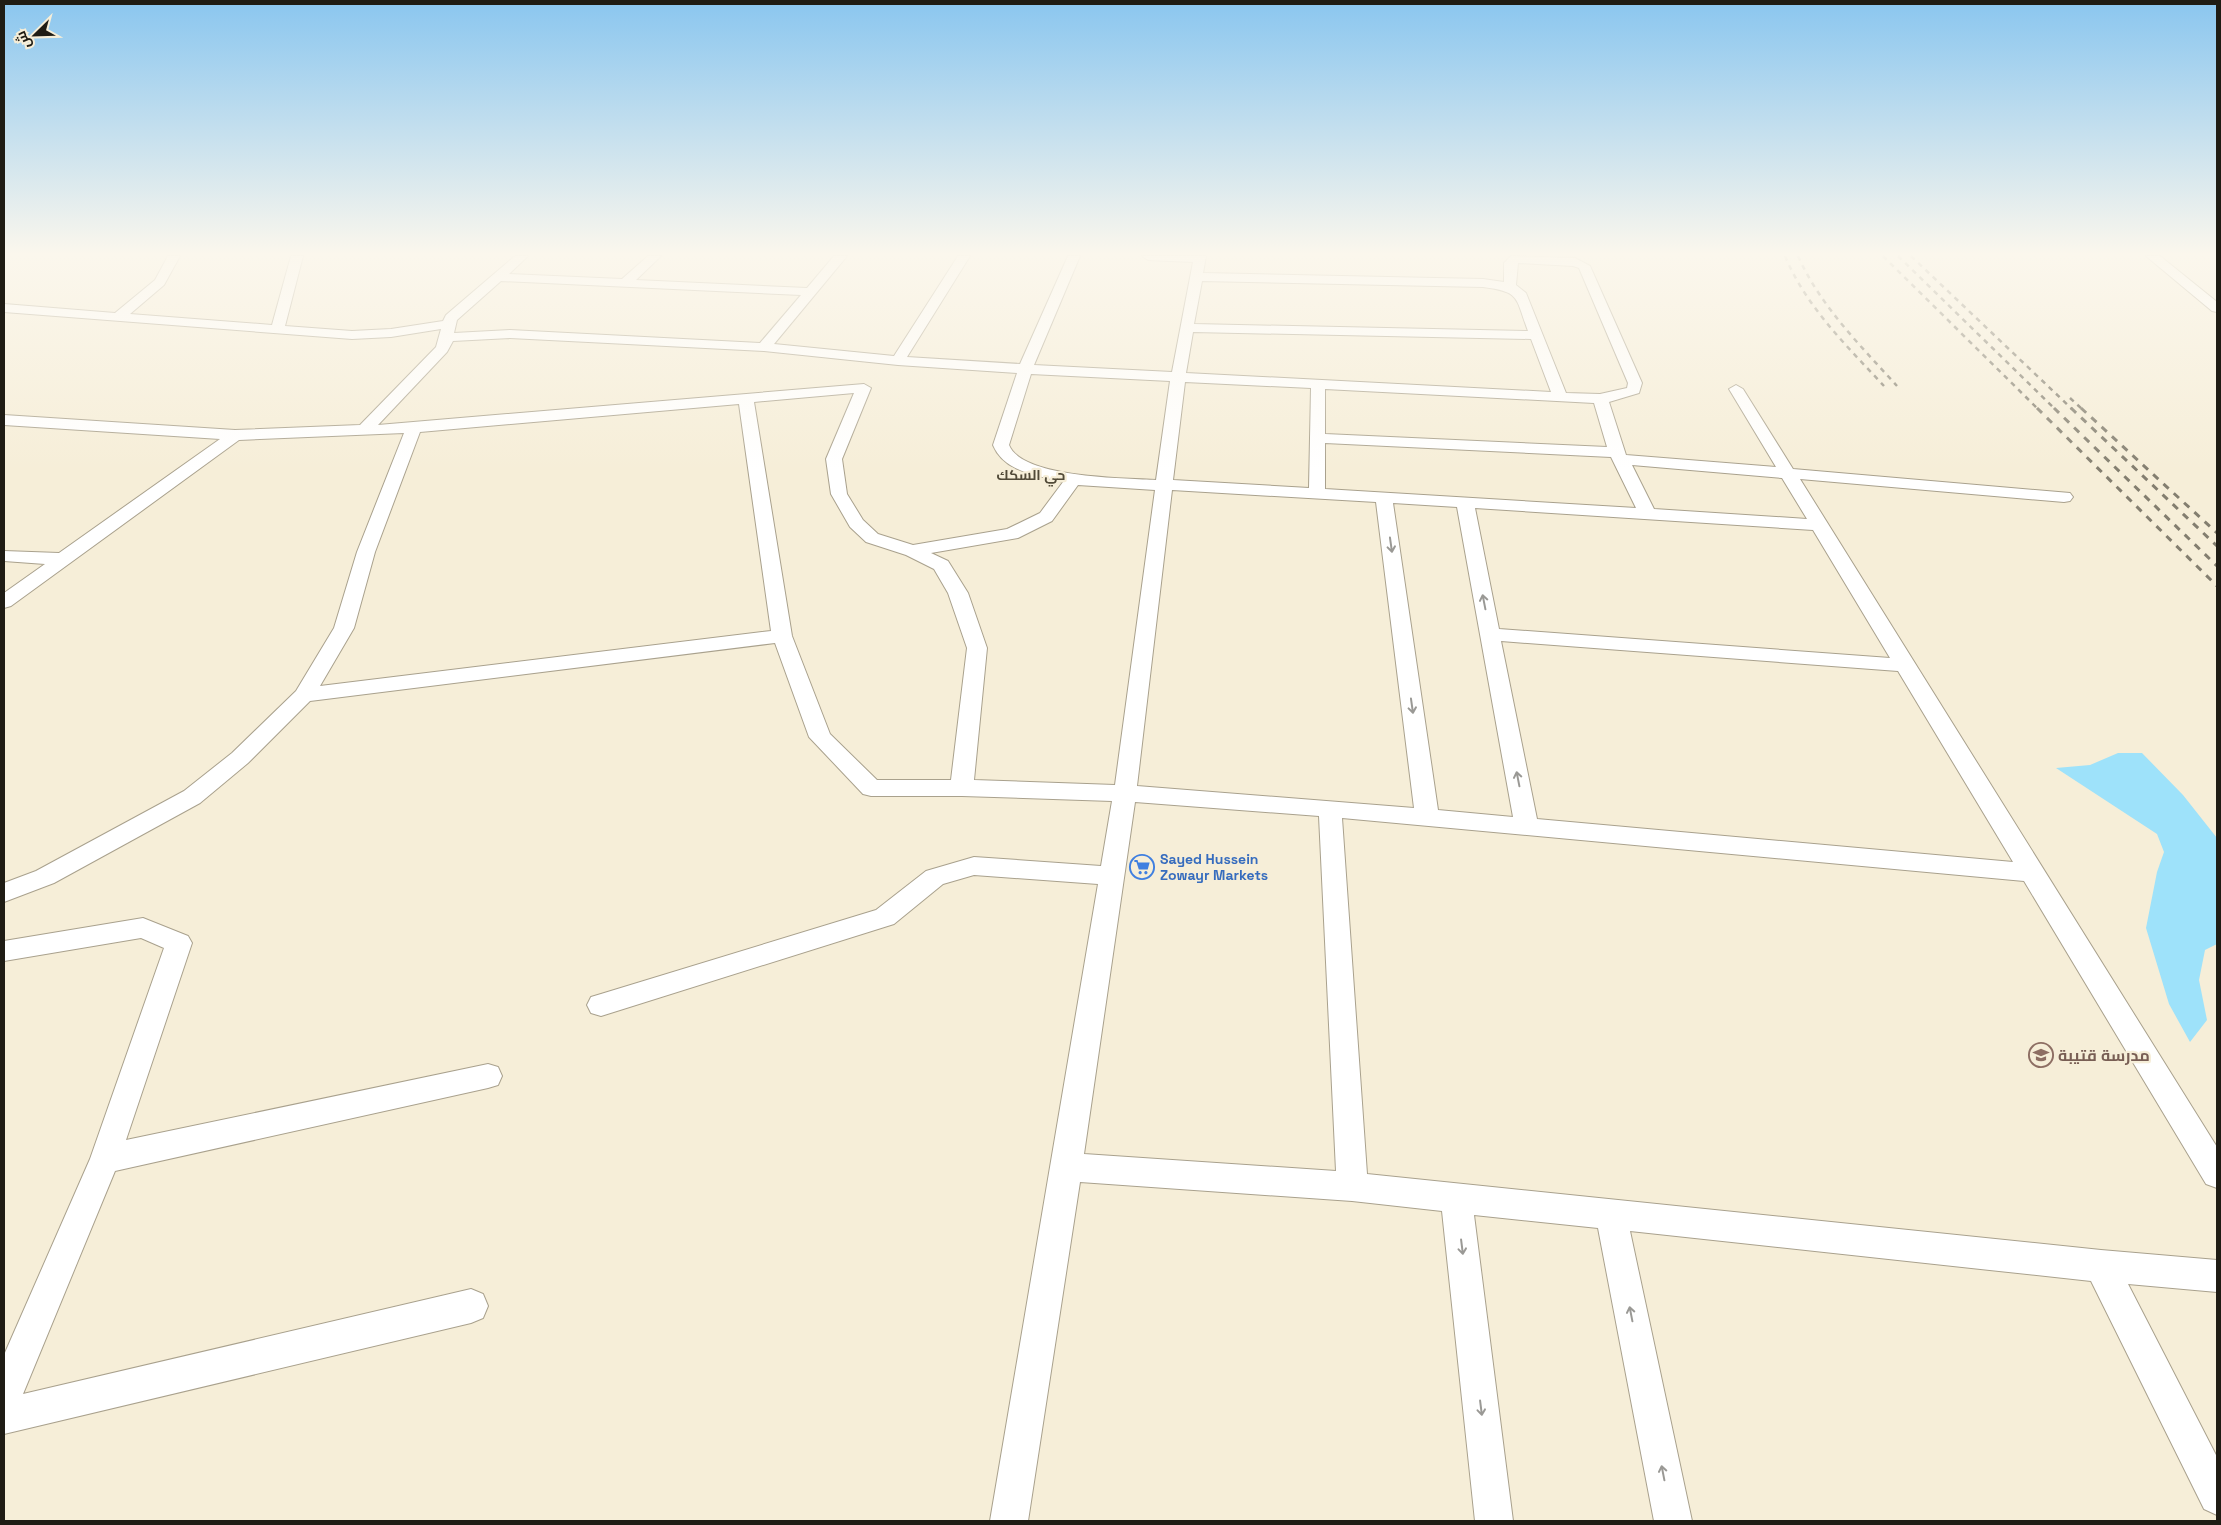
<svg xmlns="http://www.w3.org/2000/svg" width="2221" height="1525" font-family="'Space Grotesk',Cairo,sans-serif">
<rect width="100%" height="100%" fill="#f6eed8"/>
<path fill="#9ee2fa" d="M2118,753H2142L2183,795L2217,838V944L2205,950L2199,980L2207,1020L2190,1042L2169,1004L2146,928L2157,872L2164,852L2157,834L2056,768L2090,765Z"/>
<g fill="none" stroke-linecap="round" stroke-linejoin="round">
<defs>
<path id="minor" d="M168,256H180L164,285L130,314L272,325L291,256H303L285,326L352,331L391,329L443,321L446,315L515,256H528L509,274L622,279L648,256H661L636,280L807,288L834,256H847L774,344L894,356L958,256H970L907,357L1020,364L1068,256H1080L1034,365L1172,372L1193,262L1148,260L1142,256H1206L1203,273L1483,279L1504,282V263L1511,256L1575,258L1590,266L1642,383L1639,393L1609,402L1626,455L1776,467L1729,389L1736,385L1743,389L1793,469L2070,493L2073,497L2070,501L2064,502L1800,479L2217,1147V1188L2206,1184L2024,881L1342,818L1367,1174L2101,1250L2217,1260V1292L2128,1284L2217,1457V1515L2204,1509L2091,1281L1630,1231L1692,1521H1654L1598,1228L1474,1215L1513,1521H1475L1442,1211L1352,1201L1080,1182L1028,1521H990L1098,884L974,875L943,884L894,924L601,1016L591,1013L587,1005L591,997L601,994L876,910L926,871L974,857L1101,866L1112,801L962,796H871L863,794L809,737L775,643L310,701L248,763L200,803L54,883L4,902V883L36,871L184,791L232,753L296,691L334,628L357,552L404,433L239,440L11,606L4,608V593L45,564L4,561V551L59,553L220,439L4,425V415L235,430L360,425L436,347L441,329L391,337L352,339L4,312V304L115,313L155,280ZM1518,263L1573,266L1579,268L1628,383L1627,388L1600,394L1566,393L1526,293L1516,285ZM501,281L801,295L760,343L510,330L454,333L457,320ZM1202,281L1483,287C1521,292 1515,297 1528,331L1194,324ZM1193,332L1531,339L1551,392L1186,373ZM510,338L764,351L898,365L1017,373L993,445C1004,472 1037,475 1063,482L1040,513L1007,529L913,545L878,534L863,520L847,494L842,459L871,388L864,384L378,425L447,352L453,341ZM1031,374L1170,381L1156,480C1124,478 1022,478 1009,445ZM1185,382L1311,388L1309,488L1173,480ZM1325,389L1594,403L1607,447L1325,434ZM854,393L826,459L831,494L850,527L866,542L906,555L934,569L948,593L967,648L951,780H877L830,734L792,636L754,402ZM739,404L771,631L320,686L354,628L375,552L420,432ZM1325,443L1611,457L1636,508L1325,489ZM1632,465L1782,478L1807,519L1654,509ZM1078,485L1155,490L1115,785L974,780L987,648L968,593L948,561L931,553L1018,538L1052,521ZM1172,490L1376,502L1414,808L1137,786ZM1393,503L1457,507L1513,817L1438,810ZM1475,508L1813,530L1890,658L1499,629ZM1501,641L1898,671L2013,862L1537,819ZM1135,802L1319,816L1336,1171L1084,1154Z
M2146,256H2160L2217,302V312L2212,311Z
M143,918L188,936L192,943L126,1140L488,1064L498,1067L502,1076L498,1085L488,1088L115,1171L23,1394L471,1289L483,1294L488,1306L483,1318L471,1323L4,1434V1355L90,1159L164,948L141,938L4,961V941Z"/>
</defs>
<use href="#minor" stroke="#a9a18d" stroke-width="2"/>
<use href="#minor" fill="#fff" fill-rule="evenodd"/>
<path stroke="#837e6f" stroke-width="2.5" stroke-dasharray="5 5" stroke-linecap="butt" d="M1785,256C1807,308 1846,345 1884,386
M1798,256C1821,307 1860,345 1897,386
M1883,256L2038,409
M1898,256L2055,409
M1911,256L2072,409
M2070,398L2082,409"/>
<path stroke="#837e6f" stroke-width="3" stroke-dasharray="7 7" stroke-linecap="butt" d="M2037,408L2217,586
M2054,408L2217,566
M2071,408L2217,546
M2081,408L2217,533"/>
</g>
<defs><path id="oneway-shaft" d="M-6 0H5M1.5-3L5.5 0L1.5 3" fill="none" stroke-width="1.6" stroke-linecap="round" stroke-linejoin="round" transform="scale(1.25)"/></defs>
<g stroke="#9a9995">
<use href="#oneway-shaft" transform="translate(1391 545) rotate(82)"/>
<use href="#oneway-shaft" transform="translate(1484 602) rotate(-101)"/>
<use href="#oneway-shaft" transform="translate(1412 706) rotate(82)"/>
<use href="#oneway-shaft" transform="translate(1518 779) rotate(-101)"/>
<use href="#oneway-shaft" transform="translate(1462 1247) rotate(83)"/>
<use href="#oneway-shaft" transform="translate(1631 1314) rotate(-101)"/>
<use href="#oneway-shaft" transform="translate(1481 1408) rotate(83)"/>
<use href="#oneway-shaft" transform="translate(1663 1473) rotate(-101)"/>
</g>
<linearGradient id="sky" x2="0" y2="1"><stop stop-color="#8ac6ef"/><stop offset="0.54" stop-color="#fbf7ed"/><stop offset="1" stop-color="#fbf7ed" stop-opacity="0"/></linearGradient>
<rect width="2221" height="470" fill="url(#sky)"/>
<defs>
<symbol id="supermarket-ring" viewBox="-11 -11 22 22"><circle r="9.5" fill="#f6eed8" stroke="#3f7fe0" stroke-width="1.5"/><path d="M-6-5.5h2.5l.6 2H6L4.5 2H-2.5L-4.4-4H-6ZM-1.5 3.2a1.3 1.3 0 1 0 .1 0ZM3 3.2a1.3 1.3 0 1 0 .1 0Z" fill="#3f7fe0"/></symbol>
<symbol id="school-ring" viewBox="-11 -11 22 22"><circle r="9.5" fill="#f6eed8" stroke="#8d6e63" stroke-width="1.5"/><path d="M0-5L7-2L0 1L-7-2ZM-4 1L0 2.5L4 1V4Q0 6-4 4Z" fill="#8d6e63"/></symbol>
</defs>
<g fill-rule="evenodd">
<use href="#supermarket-ring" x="1128" y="853" width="28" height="28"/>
<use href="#school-ring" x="2027" y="1041" width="28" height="28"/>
</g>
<g text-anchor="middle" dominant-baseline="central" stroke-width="4.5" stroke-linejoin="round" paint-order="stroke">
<g font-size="14" font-weight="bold" fill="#514a38" stroke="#f6eed8">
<text x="1031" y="475">حي السكك</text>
</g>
<g font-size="14" font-weight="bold" fill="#366cbe" stroke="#f6eed8" text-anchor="start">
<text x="1160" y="859">Sayed Hussein<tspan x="1160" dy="16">Zowayr Markets</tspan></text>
</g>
<g font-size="16" font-weight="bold" fill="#785e54" stroke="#f6eed8" text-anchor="start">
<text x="2058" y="1055">مدرسة قتيبة</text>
</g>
</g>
<rect width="2221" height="1525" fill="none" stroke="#1f1c14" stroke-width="10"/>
<g transform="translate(35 35) rotate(247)" stroke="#f6eed8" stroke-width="4" paint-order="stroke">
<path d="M0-4L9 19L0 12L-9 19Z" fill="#1f1c14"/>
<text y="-8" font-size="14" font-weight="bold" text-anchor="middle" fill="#1f1c14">ش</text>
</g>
</svg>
